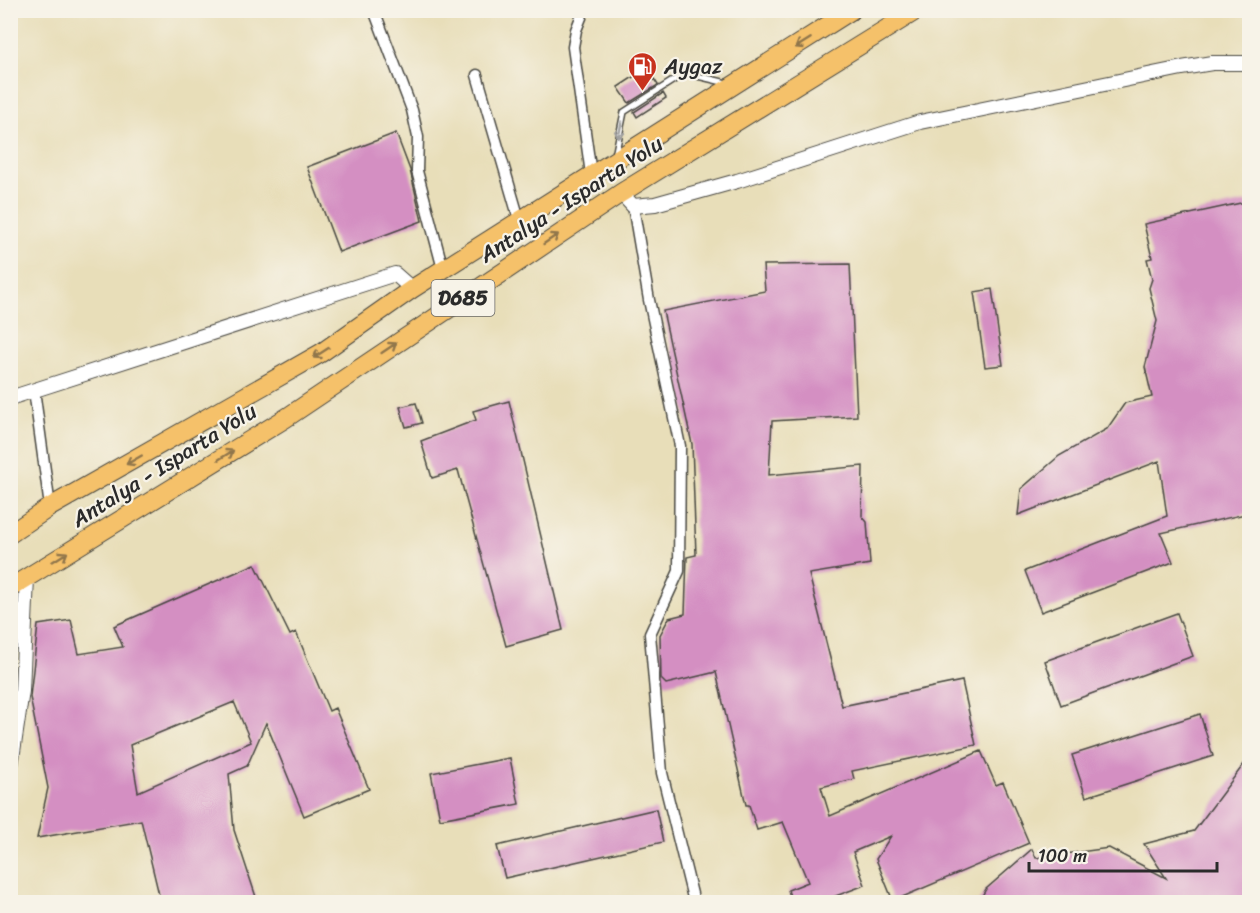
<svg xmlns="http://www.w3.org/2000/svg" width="1260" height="913" font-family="Sriracha,sans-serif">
<rect width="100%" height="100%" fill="#f7f3e8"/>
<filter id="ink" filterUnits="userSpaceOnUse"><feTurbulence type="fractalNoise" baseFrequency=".0167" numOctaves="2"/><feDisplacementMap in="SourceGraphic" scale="12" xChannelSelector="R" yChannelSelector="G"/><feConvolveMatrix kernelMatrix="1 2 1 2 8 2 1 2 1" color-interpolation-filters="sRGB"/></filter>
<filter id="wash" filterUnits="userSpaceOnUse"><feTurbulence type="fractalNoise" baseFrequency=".008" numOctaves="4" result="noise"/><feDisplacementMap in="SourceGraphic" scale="24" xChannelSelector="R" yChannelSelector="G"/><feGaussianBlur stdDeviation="1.35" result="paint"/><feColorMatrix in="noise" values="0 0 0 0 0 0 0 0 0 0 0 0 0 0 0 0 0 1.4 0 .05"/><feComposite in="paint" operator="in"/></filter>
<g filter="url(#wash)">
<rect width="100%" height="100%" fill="#e8deb9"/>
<g id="blocks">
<path fill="#d48fc2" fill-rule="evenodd" d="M647,68L658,85L629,103L618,87Z
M663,93L666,98L637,117L634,112Z
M396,133L410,170L422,221L339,252L307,167Z
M1250,201V513L1161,533L1173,562L1041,612L1025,571L1167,516L1159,461L1018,515L1021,489L1059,456L1107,429L1125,403L1152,397L1145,367L1157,321L1149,288L1152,279L1147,259L1152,258L1144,224Z
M850,264L857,416L772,421L769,475L863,466L862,516L867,522L870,564L809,574L842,706L962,681L976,745L852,771L854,779L821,787L830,816L981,751L996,785L1003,782L1029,843L893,901L876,859L891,836L853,852L865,885L817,903H792L788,890L808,882L783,822L757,830L749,805H746L716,672L666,684L661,679L660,635L669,618L685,614L687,557L696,555L692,444L663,311L765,291L763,265Z
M992,289L1003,365L985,367L974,292Z
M509,401L563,630L506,646L458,470L432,478L421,441L476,420L473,411Z
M416,403L422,423L406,427L400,407Z
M255,564L290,635L296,632L329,711L335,708L369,789L304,816L266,723L247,766L229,774L234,830L258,903H161L141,820L37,838L48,788L30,697L38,625L71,620L79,654L123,647L114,626ZM234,702L251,742L138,792L130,745Z
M1177,613L1193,656L1061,705L1045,661Z
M1200,714L1213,756L1086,797L1072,755Z
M1250,756V903H978L986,889L1032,849L1036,858L1109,848L1166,878L1144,844L1194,831Z
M510,758L519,804L440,819L431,773Z
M656,809L663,842L505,878L497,846Z"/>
</g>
</g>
<g filter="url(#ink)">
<use href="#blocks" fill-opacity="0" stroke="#474640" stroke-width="1.5"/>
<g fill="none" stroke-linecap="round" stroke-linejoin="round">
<defs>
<path id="service" d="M615,156L624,112L685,73L727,83"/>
<path id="minor" d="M374,10L412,110L418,137L417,171L443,269
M584,10L576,30L573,47L591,174
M477,75L519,219
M633,206L649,300L680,446L679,571L650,634L662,773L694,902
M34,390L50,507"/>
<path id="tertiary" d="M621,193L633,206L655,204L737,181L920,122L1182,68L1212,63H1250
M10,398L395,274L412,289
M10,772L22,691L27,578"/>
<path id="trunk" d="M10,534L50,507L321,353L412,289L852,10
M10,588L286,418L621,193L917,10"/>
</defs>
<use href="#service" stroke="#474640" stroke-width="8"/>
<use href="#minor" stroke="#474640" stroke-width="13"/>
<use href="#tertiary" stroke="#474640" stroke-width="16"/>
<use href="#trunk" stroke="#474640" stroke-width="20"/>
<use href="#service" stroke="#fff" stroke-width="5"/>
<use href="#minor" stroke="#fff" stroke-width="10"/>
<use href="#tertiary" stroke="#fff" stroke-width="14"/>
<use href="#trunk" stroke="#f5c16b" stroke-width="18"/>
</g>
<defs><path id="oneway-shaft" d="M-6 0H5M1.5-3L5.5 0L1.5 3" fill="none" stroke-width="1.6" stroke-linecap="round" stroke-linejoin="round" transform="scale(1.5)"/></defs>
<g stroke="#90764b">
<use href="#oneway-shaft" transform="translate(803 43) rotate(148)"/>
<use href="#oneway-shaft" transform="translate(551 239) rotate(-34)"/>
<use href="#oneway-shaft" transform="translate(389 348) rotate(-34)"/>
<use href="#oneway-shaft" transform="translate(321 353) rotate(147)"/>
<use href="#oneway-shaft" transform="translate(226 455) rotate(-32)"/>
<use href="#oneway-shaft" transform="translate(134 460) rotate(150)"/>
<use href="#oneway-shaft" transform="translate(60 557) rotate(-32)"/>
</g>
<use stroke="#a0a0a0" href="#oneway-shaft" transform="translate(620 130) rotate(101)"/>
</g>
<defs>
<symbol id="fuel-pin" viewBox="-11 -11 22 30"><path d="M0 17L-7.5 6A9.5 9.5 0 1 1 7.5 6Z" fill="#c8321e" stroke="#f7f3e8"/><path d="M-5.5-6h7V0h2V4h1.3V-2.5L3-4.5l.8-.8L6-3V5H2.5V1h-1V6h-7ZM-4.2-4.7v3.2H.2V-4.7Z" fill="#fff"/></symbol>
</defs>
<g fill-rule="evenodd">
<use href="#fuel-pin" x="626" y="50" width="33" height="45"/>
</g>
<g text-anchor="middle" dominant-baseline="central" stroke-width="4.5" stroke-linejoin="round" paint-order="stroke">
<rect fill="#f7f3e8" stroke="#686764" stroke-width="1.5" x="431.5" y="280" width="63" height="36" rx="4.5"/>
<g font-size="21" font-weight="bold" fill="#2b2b2b">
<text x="463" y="298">D685</text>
</g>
<g font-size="22" fill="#2b2b2b" stroke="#f7f3e8" text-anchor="start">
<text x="664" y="66">Aygaz</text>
</g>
<g font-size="22" fill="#2b2b2b" stroke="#f7f3e8">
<text transform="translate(571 199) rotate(-33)">Antalya - Isparta Yolu</text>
<text transform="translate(164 465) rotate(-32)">Antalya - Isparta Yolu</text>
</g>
</g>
<rect width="1260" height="913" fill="none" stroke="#f7f3e8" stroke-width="36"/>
<path d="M1029 862v9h188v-9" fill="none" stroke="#2b2b2b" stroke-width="3"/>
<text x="1038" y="862" font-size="18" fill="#2b2b2b" stroke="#f7f3e8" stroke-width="4.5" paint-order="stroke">100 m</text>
</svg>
